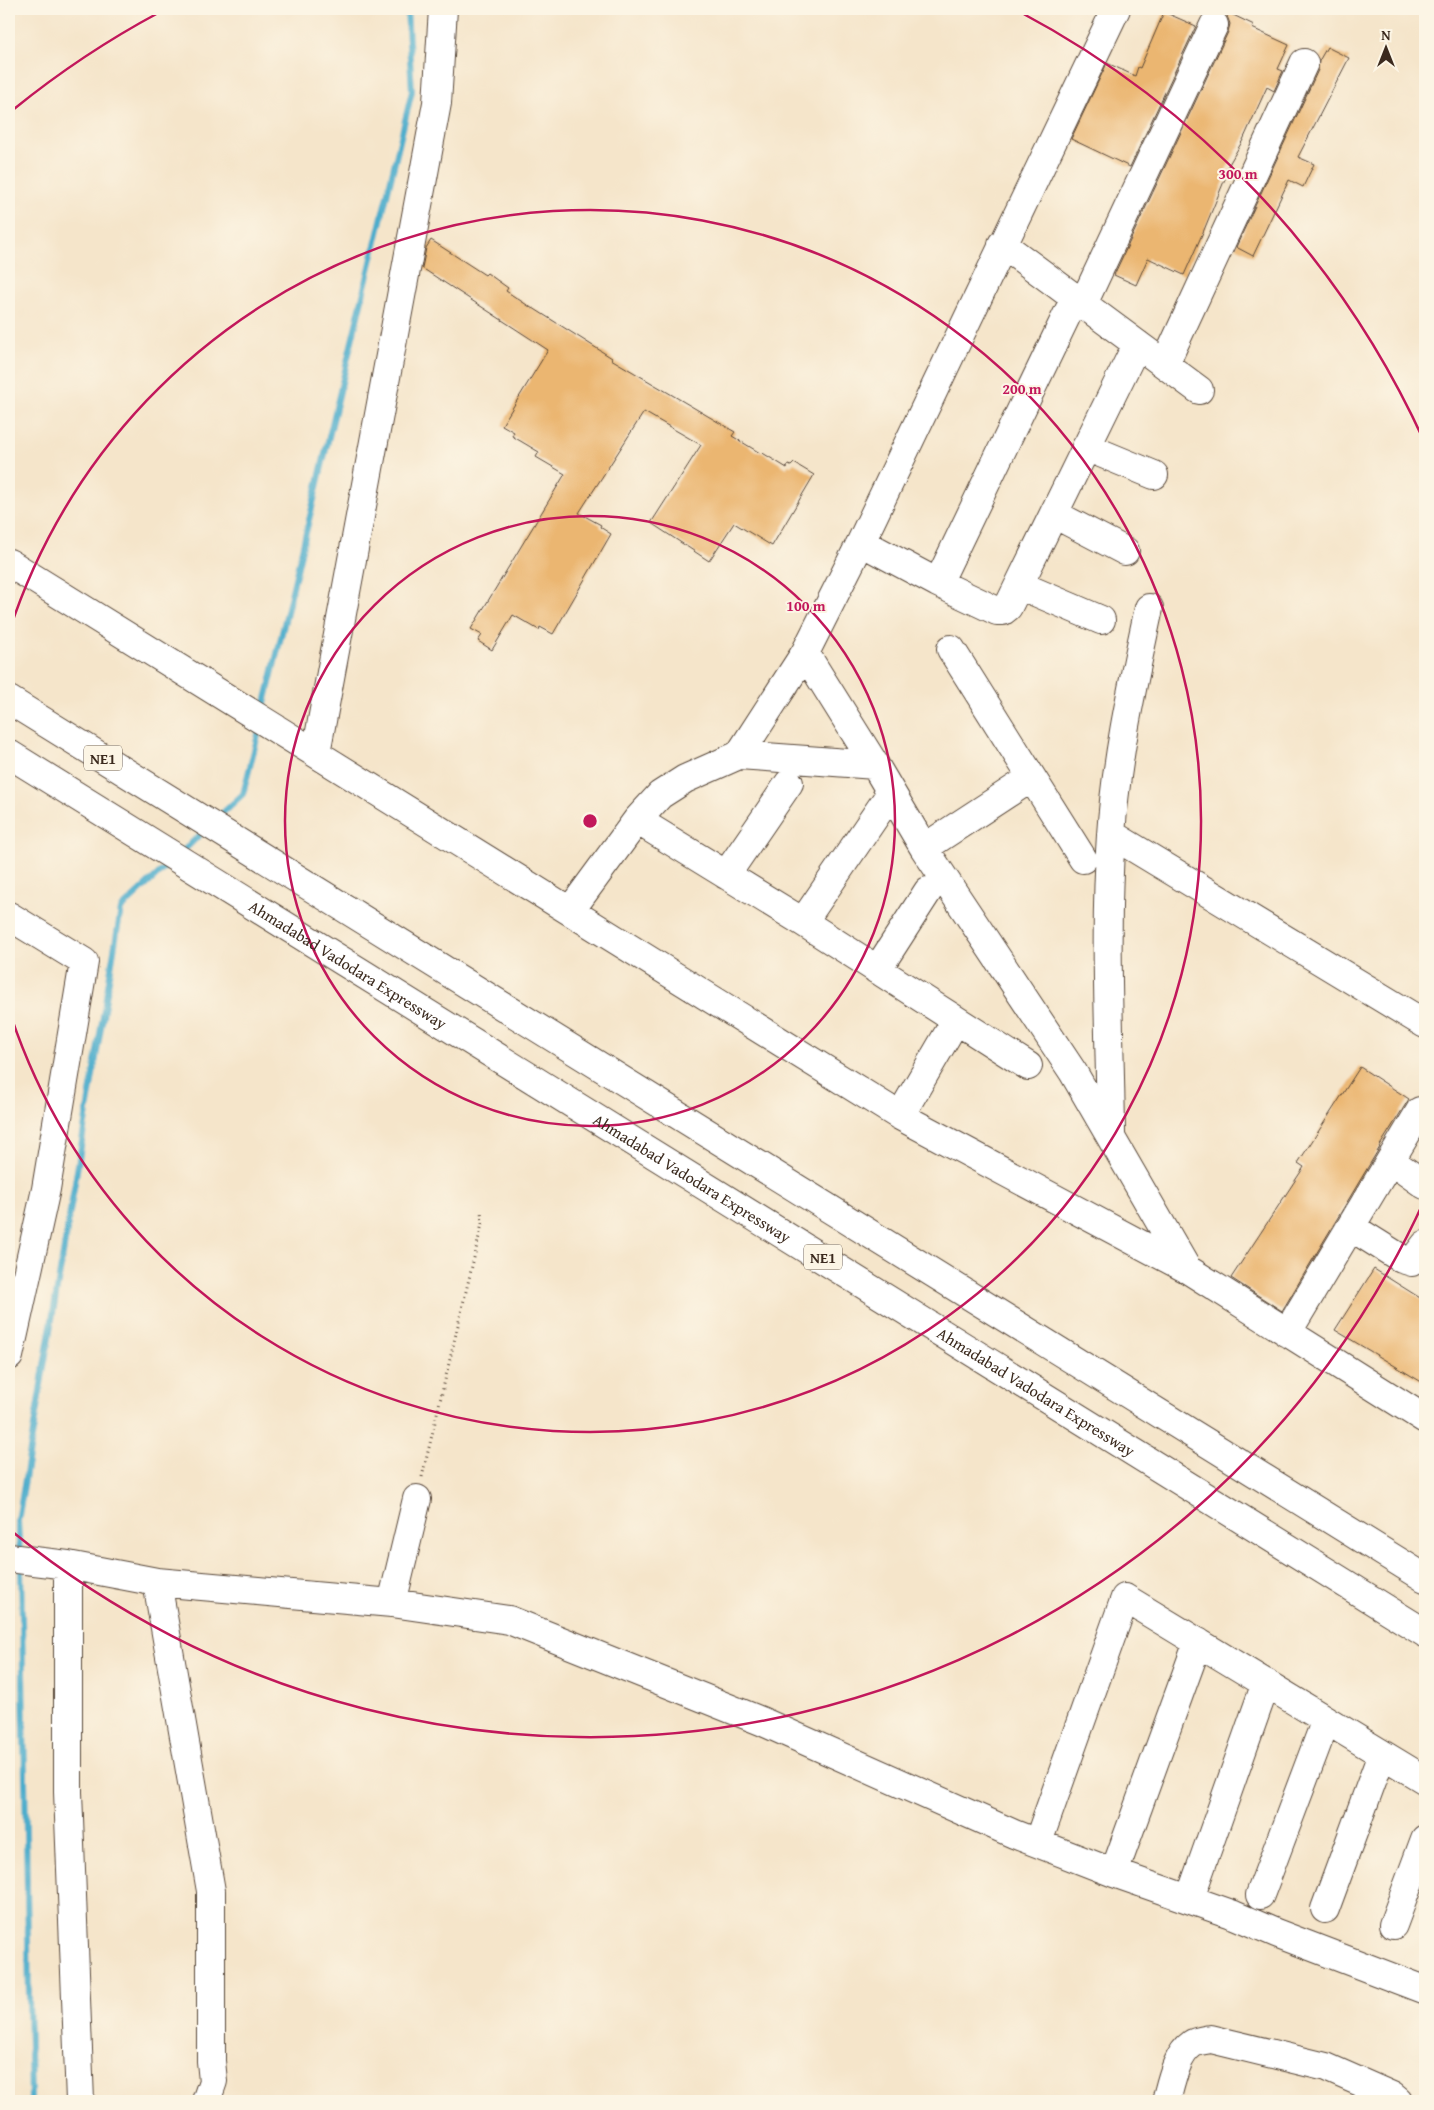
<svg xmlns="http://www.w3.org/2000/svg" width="1434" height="2110" font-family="'Gentium Book Plus',serif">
<rect width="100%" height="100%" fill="#fcf5e5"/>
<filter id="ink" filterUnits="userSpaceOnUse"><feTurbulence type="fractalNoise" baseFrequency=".02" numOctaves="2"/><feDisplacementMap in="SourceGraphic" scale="10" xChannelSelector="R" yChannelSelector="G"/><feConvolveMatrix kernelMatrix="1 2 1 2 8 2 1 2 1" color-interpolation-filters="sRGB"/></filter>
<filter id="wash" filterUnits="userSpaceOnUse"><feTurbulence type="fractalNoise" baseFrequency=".0096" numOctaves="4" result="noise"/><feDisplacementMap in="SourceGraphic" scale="20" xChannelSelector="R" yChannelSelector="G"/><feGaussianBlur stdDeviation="1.12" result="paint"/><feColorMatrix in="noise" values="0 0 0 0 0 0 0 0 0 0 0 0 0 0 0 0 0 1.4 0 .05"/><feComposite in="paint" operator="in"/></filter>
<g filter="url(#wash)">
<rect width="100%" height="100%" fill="#f5e5ca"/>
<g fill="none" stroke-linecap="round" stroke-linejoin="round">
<path stroke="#4eadcc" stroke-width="6" d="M263,712L412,91L407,9
M215,820L243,794L260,727
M181,853L206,829
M20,1553L18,1521L121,909L172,861
M21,1566L31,2101"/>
</g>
<g id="blocks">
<path fill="#ebb671" d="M1164,12L1196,26L1130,167L1071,139L1107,63L1135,76L1138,67L1140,68Z
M1229,13L1254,25L1252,28L1289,45L1278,69L1283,71L1274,91L1267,87L1243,140L1224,173L1227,174L1204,230L1184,275L1148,258L1136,285L1114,275L1228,32L1230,24L1227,16Z
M1327,47L1349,58L1298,157L1314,164L1303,187L1289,180L1253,256L1236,247L1318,70L1319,61Z
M431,240L485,275L487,273L508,288L506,291L533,309V308L612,358L611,359L735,432L732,436L760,453L761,452L787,468L788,465L791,466L794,463L814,475L772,546L734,523L709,561L651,523L701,445L644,412L579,513L601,525L600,527L611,534L553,634L540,627L539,630L513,615L492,650L478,641L482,635L471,629L565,474L536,457L539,452L512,436L514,432L502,425L548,350L422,268L426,248Z
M1360,1067L1409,1099L1379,1147H1380L1282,1311L1231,1278L1304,1167L1298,1163Z
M1374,1269L1425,1301V1384L1335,1330Z"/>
</g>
</g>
<g filter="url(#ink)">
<use href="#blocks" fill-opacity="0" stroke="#574638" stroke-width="1"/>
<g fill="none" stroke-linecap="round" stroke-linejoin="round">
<defs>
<path id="minor" d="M1002,244L1199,390
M1083,304L1214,25
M1165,364L1304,63
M1086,447L1154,475
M1054,514L1125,551
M861,542L938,583L1075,298
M9,563L900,1116L1187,1269L1425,1419
M938,583L997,611H1003L1008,607L1137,344
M1019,585L1101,620
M951,649L1083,859
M805,653L875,765L924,848L1073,1072L1187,1269
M316,753L437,103L443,9
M739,755L875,765
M637,820L803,922L1028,1066
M1111,834L1425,1024
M924,848L1031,778
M726,875L789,783
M570,911L637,820L660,795L685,779L739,755L805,653L861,542L1116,9
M9,916L84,962L46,1189L9,1356
M803,922L891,793
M877,970L928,891
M900,1116L956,1020
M1111,1134C1110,1035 1104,934 1111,835C1116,758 1133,683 1149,608
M1391,1161L1425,1185
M1351,1227L1402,1259L1412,1262L1425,1245
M1287,1333L1420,1111
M9,1558L68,1565L157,1582L392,1603L509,1620L761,1721L1014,1834L1114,1873L1234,1915L1276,1933L1425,1990
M68,1565V1792L80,2101
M157,1582L211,1891V2061L213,2081L206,2101
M392,1603L417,1499
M1038,1842L1125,1598L1425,1780
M1114,1873L1198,1642
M1260,1895L1326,1720
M1190,1898L1266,1683
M1325,1909L1382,1754
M1393,1925L1425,1839
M1166,2101C1171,2083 1176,2055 1192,2044C1196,2041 1205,2040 1211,2039L1326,2067L1392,2096L1398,2101"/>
<g id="highway">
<path d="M9,700L1425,1578"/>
<path id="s1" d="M9,754L1425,1633"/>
</g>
</defs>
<use href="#minor" stroke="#574638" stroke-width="30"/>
<use href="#highway" stroke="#574638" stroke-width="30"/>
<path stroke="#574638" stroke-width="3" stroke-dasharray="1 4" stroke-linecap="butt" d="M422,1477L482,1224L481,1210"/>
<use href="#minor" stroke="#fff" stroke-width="28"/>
<use href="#highway" stroke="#fff" stroke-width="28"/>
</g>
</g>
<g fill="none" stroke="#c2185b" stroke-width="2.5">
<circle cx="590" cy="821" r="305"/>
<path d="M9 632A611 611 0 1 1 9 1010"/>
<path d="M1424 1201A916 916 0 0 1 14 1533M14 109A916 916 0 0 1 160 12M1020 12A916 916 0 0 1 1424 441"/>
</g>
<g text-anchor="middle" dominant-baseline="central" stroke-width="4" stroke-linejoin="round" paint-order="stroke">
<g fill="#fcf5e5" stroke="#75675a" stroke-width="1">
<rect x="84" y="745.5" width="38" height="25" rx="4"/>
<rect x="804" y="1244.5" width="38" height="25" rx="4"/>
</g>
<g font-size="15" font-weight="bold" fill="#3b2a1e">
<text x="103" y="758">NE1</text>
<text x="823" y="1257">NE1</text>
</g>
<g font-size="16" fill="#3b2a1e" stroke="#fcf5e5">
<text stroke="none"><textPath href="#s1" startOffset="399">Ahmadabad Vadodara Expressway</textPath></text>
<text stroke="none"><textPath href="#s1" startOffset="804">Ahmadabad Vadodara Expressway</textPath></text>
<text stroke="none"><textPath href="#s1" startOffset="1209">Ahmadabad Vadodara Expressway</textPath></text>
</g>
</g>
<circle cx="590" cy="821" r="8" fill="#c2185b" stroke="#fcf5e5" stroke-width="2.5"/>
<g font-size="15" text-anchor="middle" font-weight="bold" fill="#c2185b" stroke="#fcf5e5" stroke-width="4" stroke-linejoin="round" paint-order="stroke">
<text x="1238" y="179">300 m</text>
<text x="1022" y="394">200 m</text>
<text x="806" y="611">100 m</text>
</g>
<rect width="1434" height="2110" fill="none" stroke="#fcf5e5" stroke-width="30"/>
<g transform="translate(1386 48)" stroke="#fcf5e5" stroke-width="4" paint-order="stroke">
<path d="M0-4L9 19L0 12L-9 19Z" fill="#3b2a1e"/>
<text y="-8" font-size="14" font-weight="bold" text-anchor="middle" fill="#3b2a1e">N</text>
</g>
</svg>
